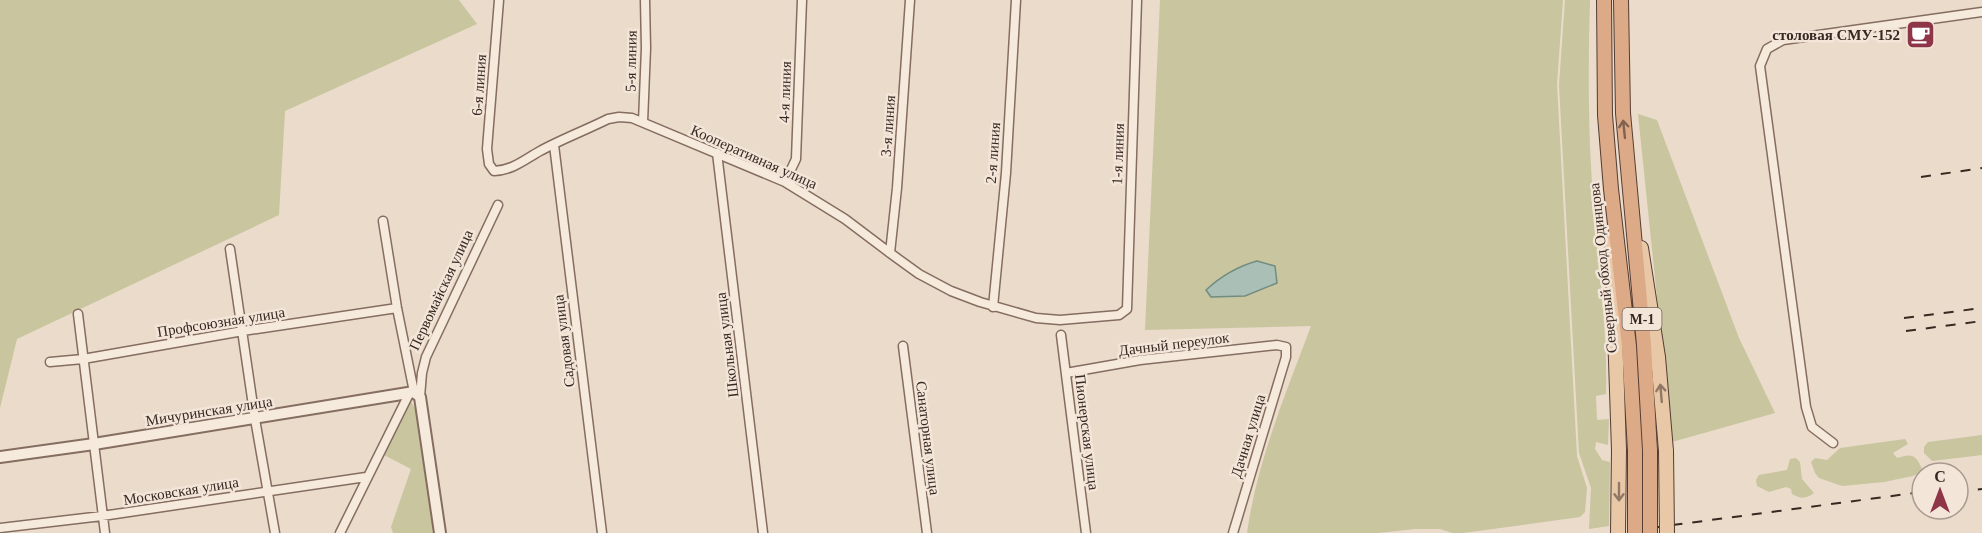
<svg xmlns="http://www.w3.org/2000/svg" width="1982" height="533" font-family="Georgia,serif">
<rect width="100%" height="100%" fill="#eadbca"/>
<path fill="#c8c59f" d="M0,0H459L477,24L285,111L279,215L17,339L0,408Z
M1160,0H1563L1557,84L1577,456L1587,488L1585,512L1580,517L1463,533H1452L1440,529H1415L1378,533H1247C1257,461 1286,393 1311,326L1145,330Z
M1565,0H1590C1588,61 1588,122 1592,184C1596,254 1608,323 1606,394L1596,396L1597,420L1609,419L1608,445L1596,442L1595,449L1602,460L1610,462L1609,526L1589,529L1591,488L1579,453L1559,85Z
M1638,114L1657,120L1739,338L1775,413L1672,442Z
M410,400L418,413L435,533H393L391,527L411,469L382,454Z
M1982,435V455L1932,461L1924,453V447L1928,442Z
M1905,439L1908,444L1893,453L1897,458C1911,454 1915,453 1922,469L1919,473L1913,476L1884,482L1842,486L1819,478L1815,473L1811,462L1815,458L1827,460L1840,448Z
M1796,458L1800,462L1802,479L1814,493C1806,499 1801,499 1792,494L1791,489L1786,487L1769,492L1757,486L1756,480L1759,475L1787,470L1790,459Z"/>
<path fill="#aabfb5" stroke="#718d81" stroke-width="1.5" d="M1257,261L1275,266L1277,283L1245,296L1211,297L1206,290C1220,277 1239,266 1257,261Z"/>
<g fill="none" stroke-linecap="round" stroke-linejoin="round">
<defs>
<path id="minor" d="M499,0L487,149L489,164L494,171C513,170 524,160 540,151C562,139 586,130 608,119L619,117L632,118L785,182L845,219L890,253L919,274L951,291L980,302L1036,318L1060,320L1119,315L1127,309L1137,0
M643,122L646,48L645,0
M554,145L602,533
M717,153L763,533
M785,182L796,159L802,0
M383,221L397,308L414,392
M230,249L255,419L275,533
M890,253L897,188L910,0
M993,307L1006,173L1016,0
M78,314L105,533
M1061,335L1086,533
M903,346L927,533
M50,362L83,359L243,331L397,308
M1066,373L1140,360L1277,345L1286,347V357L1233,533
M420,397L422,373L426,357L498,205
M1833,443L1812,427L1806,407L1760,66L1767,49L1783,40L1982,12
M0,528L102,516L366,477
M340,533L410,392"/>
<path id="tertiary" d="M0,457L94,444L414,392L420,397L440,533"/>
<path id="primary" d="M1612,242L1619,450
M1641,248L1658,357L1666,451"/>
<path id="trunk" d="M1604,0L1605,115L1611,189L1629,346L1635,451
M1621,0L1623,113L1644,345L1650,451"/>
</defs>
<use href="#minor" stroke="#856d60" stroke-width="11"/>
<use href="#tertiary" stroke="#856d60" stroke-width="14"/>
<use href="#primary" stroke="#543d34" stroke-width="16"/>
<use href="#trunk" stroke="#543d34" stroke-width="16"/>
<use href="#minor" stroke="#f6eadd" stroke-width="8"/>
<use href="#tertiary" stroke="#f6eadd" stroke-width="10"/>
<use href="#primary" stroke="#e9c8a7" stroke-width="14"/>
<use href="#trunk" stroke="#dcaa86" stroke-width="14"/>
<path stroke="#382822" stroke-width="2" stroke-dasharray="10 10" stroke-linecap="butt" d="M1921,177L1982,168
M1904,318L1982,308
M1906,331L1982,321
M1958,492L1982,489
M1613,533L1922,492"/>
<defs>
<path id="primary-bridge" d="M1666,451L1667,533
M1618,533L1619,450"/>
<path id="trunk-bridge" d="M1635,451V533
M1650,451V533"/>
</defs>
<use href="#primary-bridge" stroke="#543d34" stroke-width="16" stroke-linecap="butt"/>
<use href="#trunk-bridge" stroke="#543d34" stroke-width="16" stroke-linecap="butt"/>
<use href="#primary-bridge" stroke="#e9c8a7" stroke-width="14"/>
<use href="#trunk-bridge" stroke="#dcaa86" stroke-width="14"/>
</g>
<defs><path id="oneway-shaft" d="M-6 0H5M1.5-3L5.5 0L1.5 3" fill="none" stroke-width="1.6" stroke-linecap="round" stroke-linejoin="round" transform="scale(1.5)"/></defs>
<use stroke="#82624f" href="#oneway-shaft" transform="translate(1624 129) rotate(-96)"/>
<g stroke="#907864">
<use href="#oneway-shaft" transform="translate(1661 393) rotate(-95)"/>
<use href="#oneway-shaft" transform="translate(1619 492) rotate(90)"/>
</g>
<defs>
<symbol id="cafe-square" viewBox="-11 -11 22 22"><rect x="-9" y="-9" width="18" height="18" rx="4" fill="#8e3648" stroke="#f3e6d9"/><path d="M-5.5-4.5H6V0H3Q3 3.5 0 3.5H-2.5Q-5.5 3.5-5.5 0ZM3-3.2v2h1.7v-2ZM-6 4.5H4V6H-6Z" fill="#fff"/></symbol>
</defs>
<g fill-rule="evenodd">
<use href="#cafe-square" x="1904" y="18" width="33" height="33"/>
</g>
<g text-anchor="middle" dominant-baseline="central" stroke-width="5" stroke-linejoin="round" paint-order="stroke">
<rect fill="#f3e6d9" stroke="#706159" stroke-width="1.5" x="1622.5" y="308" width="39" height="22" rx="4.5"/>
<g font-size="14" font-weight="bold" fill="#382822">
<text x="1642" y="319">М-1</text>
</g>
<g font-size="15" font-weight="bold" fill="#382822" stroke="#f3e6d9" text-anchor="end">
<text x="1900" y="35">столовая СМУ-152</text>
</g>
<g font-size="15" fill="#382822" stroke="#f3e6d9">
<text transform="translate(631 61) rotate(-89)">5-я линия</text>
<text transform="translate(479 85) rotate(-86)">6-я линия</text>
<text transform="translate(785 92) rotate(-88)">4-я линия</text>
<text transform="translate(888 126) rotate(-86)">3-я линия</text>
<text transform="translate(993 153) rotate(-86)">2-я линия</text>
<text transform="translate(1118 154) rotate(-88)">1-я линия</text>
<text transform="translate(754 157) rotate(24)">Кооперативная улица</text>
<text transform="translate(1603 268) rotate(-96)">Северный обход Одинцова</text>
<text transform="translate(441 290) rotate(-65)">Первомайская улица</text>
<text transform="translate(221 322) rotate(-9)">Профсоюзная улица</text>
<text transform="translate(564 341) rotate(-97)">Садовая улица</text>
<text transform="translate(1174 344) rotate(-7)">Дачный переулок</text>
<text transform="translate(727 345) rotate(-97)">Школьная улица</text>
<text transform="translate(209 411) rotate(-9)">Мичуринская улица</text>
<text transform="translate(1087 432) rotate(83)">Пионерская улица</text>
<text transform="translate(1248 436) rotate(-73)">Дачная улица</text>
<text transform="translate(928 438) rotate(83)">Санаторная улица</text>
<text transform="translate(181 491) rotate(-9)">Московская улица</text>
</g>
</g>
<g transform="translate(1940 491)"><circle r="28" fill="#f3e6d9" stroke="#a89a90" stroke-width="1.5"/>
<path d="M0-4.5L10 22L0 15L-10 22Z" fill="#8e3648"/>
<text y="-9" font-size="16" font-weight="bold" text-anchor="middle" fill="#382822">С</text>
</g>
</svg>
